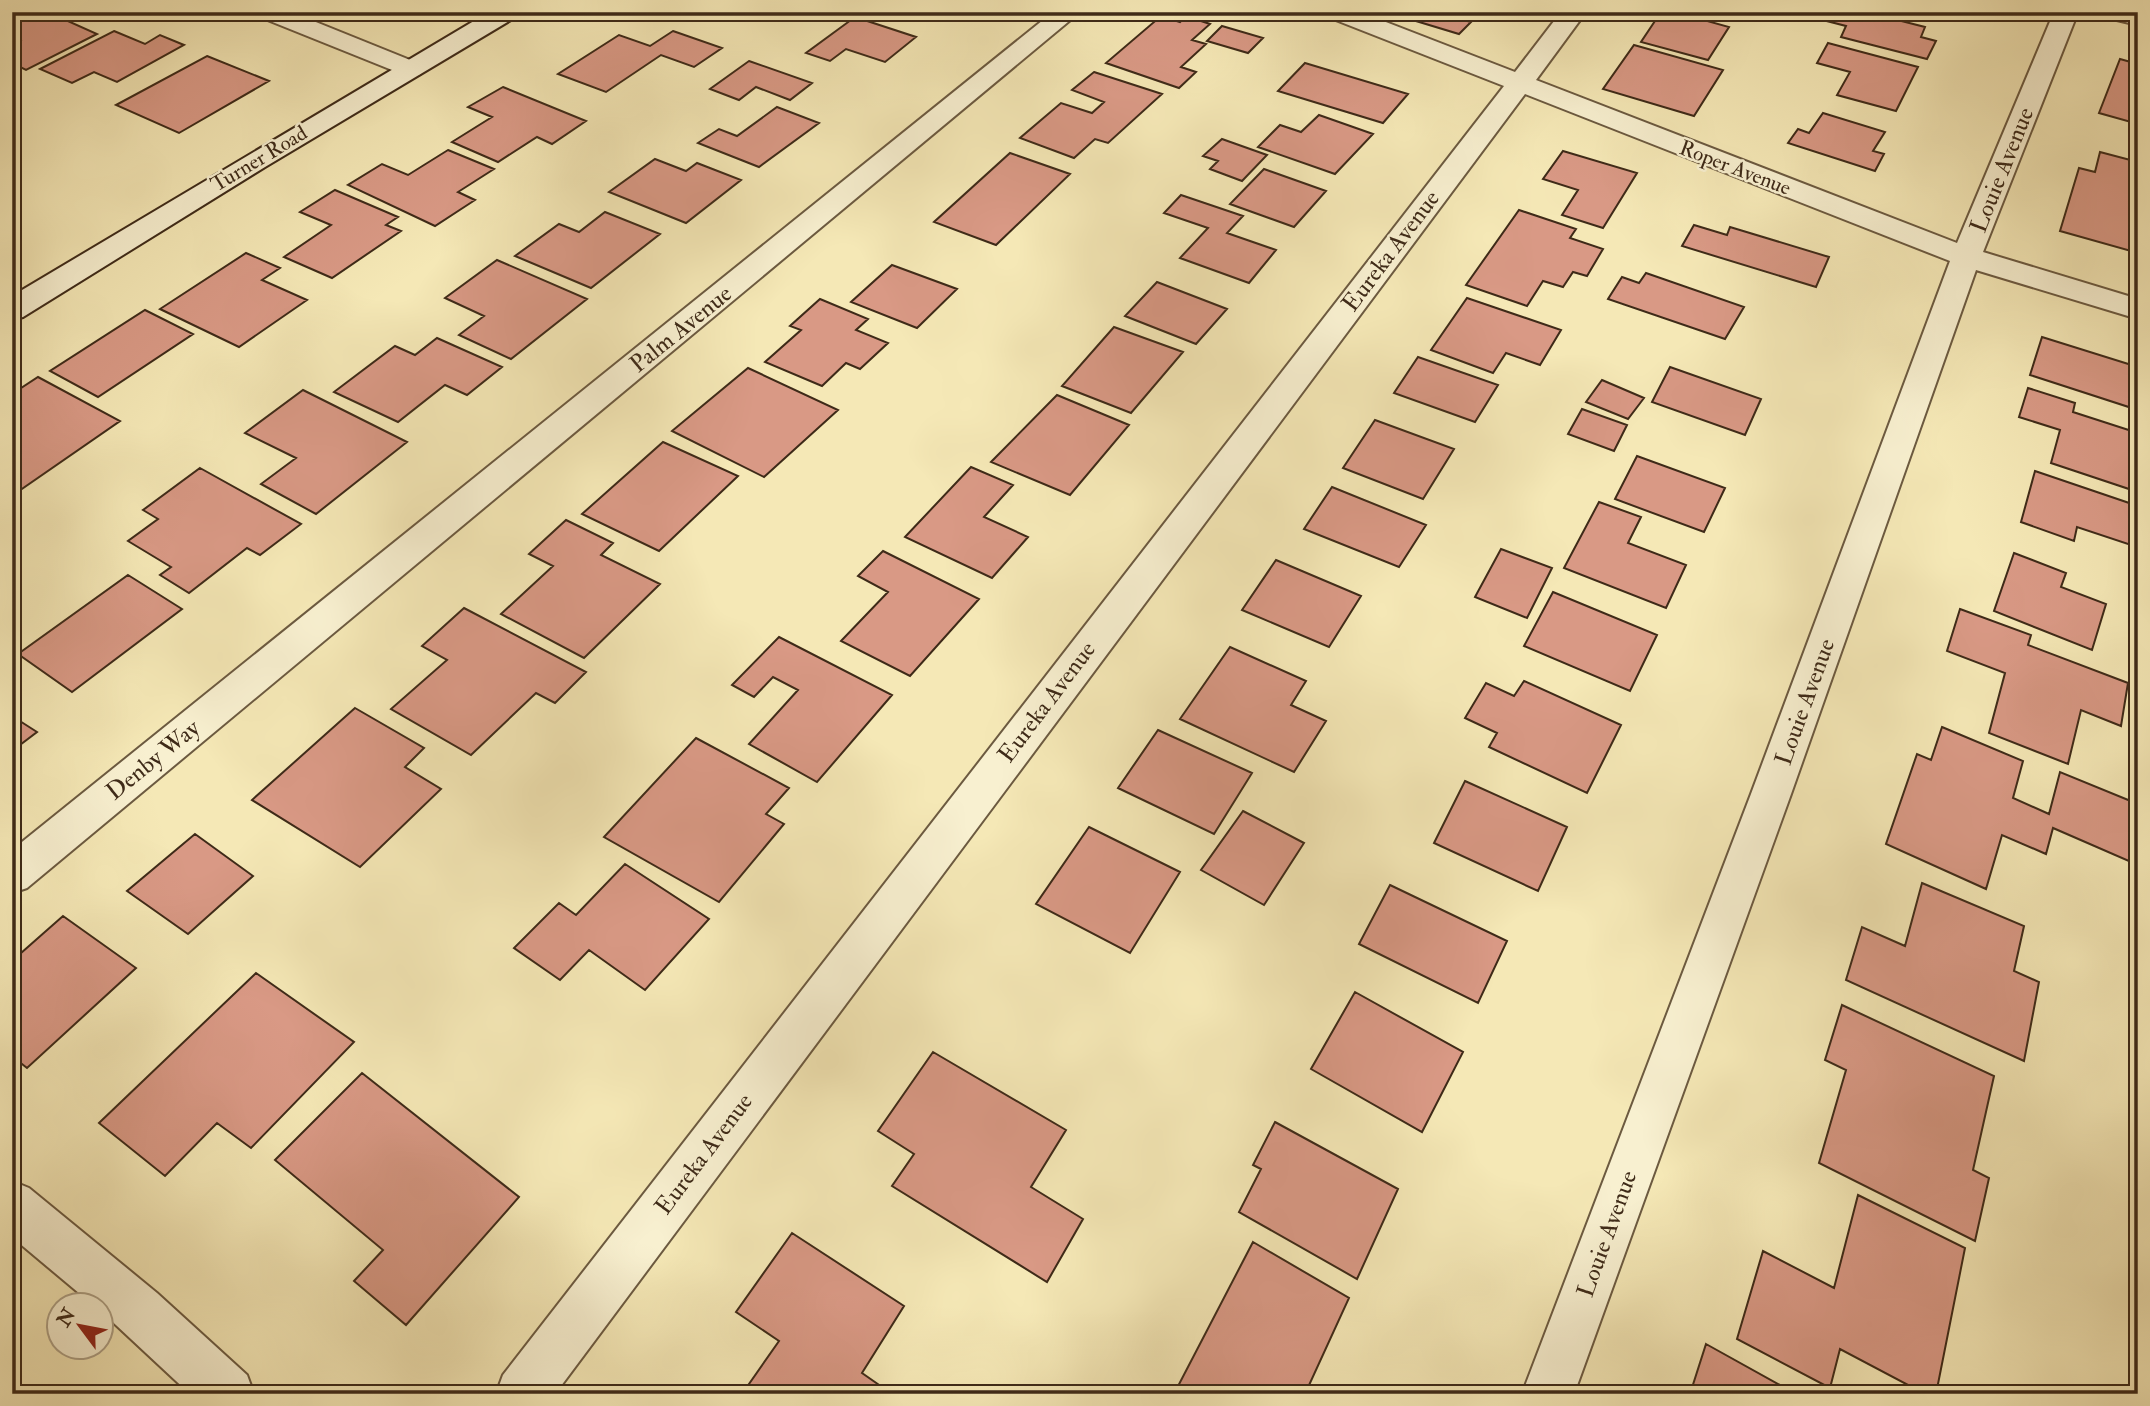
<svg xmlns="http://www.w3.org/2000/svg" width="2150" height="1406" font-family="'IM FELL Double Pica',serif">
<rect width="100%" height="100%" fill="#f5e8b6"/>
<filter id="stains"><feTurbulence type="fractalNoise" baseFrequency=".00286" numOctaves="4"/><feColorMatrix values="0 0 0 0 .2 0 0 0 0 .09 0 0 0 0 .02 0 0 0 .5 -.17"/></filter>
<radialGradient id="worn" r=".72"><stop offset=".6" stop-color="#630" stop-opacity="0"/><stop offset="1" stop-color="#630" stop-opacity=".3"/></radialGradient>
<path fill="#d99985" stroke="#3e2a18" stroke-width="2" d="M27,12H74L61,18L97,34L26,70L12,63V45L20,41L12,38V19Z
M1399,12H1452L1449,16L1471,22L1459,34L1396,15Z
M1661,12H1675L1729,27L1708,60L1641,42Z
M1818,12H1866L1925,27L1921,37L1936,41L1927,59L1841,37L1846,26L1815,18Z
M1161,16L1180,22L1186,16L1210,24L1192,40L1206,44L1181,67L1196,72L1179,88L1106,63Z
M855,17L916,37L885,62L846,49L830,61L806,53Z
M1222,26L1263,38L1248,53L1207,41Z
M114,31L145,44L160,35L184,45L117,82L94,72L72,83L40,69Z
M673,31L722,48L694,67L661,55L606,92L558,74L619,35L650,46Z
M1828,43L1918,67L1896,111L1837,95L1850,72L1817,63Z
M1634,45L1723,70L1694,116L1603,89Z
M207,56L269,81L179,133L116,105Z
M2120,59L2138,64V124L2099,113Z
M749,61L812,83L790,100L756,87L739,100L710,89Z
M1305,63L1408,94L1383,123L1278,91Z
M1094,72L1162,94L1108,143L1095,139L1074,158L1020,138L1061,103L1092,113L1104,102L1072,90Z
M503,87L586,121L552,144L537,137L498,162L452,142L492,117L468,107Z
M777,107L819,123L759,167L698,143L719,129L737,136Z
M1823,113L1885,132L1873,151L1884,154L1875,171L1788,143L1798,129L1809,133Z
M1319,115L1373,134L1335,174L1258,147L1280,125L1301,132Z
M1222,139L1267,155L1242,181L1210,169L1218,161L1203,156Z
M448,150L494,169L458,192L475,200L435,226L348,185L382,164L408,175Z
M1563,151L1637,173L1603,228L1562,215L1578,190L1543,179Z
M2100,152L2138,162V253L2060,231L2079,168L2095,172Z
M1010,153L1070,174L996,245L934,222Z
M655,159L686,171L697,163L741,180L686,223L609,192Z
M1264,169L1326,191L1294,227L1230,204Z
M335,190L398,217L386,225L401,231L332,278L284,257L331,225L300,212Z
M1181,195L1243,216L1227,233L1276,250L1249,283L1180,258L1208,228L1164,213Z
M1519,210L1576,229L1570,238L1603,249L1587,276L1573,272L1563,287L1543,281L1527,306L1466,285Z
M605,212L660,234L591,288L515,256L559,224L579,232Z
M1694,225L1727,235L1730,227L1829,257L1816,287L1682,246Z
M246,253L280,268L262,280L307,300L239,347L160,309Z
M497,260L587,299L511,359L459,335L484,316L445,298Z
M892,265L957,289L917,328L851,302Z
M1646,273L1744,307L1725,339L1608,299L1622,277L1639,283Z
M1157,282L1227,309L1196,344L1125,316Z
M1467,298L1561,330L1540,365L1506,353L1493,373L1431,350Z
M820,299L868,319L856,330L888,343L860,369L846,363L822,386L765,362L801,330L790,326Z
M145,310L193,334L98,397L50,371Z
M1114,327L1183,352L1131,413L1062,386Z
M2042,337L2138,367V410L2030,375Z
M437,338L502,367L467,395L445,385L398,422L334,392L395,346L415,355Z
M1418,357L1498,385L1475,422L1394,393Z
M1670,367L1761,399L1745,435L1652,402Z
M748,368L838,410L764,477L672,431Z
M38,377L120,421L16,493L12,490V394Z
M1602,380L1644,398L1628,419L1586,402Z
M2028,388L2075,403L2073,412L2138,433V492L2051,463L2060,430L2019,417Z
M303,390L407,442L316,514L261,484L296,458L245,433Z
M1057,395L1129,425L1070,495L991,462Z
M1582,409L1627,425L1614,451L1568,434Z
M1375,420L1454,449L1423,499L1343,468Z
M663,442L738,476L659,551L582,514Z
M1637,456L1725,488L1704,532L1615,499Z
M971,467L1013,485L984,517L1028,537L992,578L905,537Z
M200,468L301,524L260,555L247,548L189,593L160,575L171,567L128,541L158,519L143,510Z
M2035,471L2138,506L2131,545L2077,527L2074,541L2021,522Z
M1332,487L1426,525L1399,567L1304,529Z
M1599,502L1641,517L1628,543L1686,565L1666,608L1564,568Z
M566,520L613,543L601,555L660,584L584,658L501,614L553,566L529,554Z
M1501,549L1552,568L1527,618L1475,597Z
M883,551L979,599L910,676L841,641L888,592L858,576Z
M2014,553L2066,573L2061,587L2106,604L2092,650L1994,611Z
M1276,560L1361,596L1329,647L1242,610Z
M128,575L182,609L72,692L18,654Z
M1553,592L1657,635L1630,691L1524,646Z
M464,608L586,672L555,703L536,693L471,755L391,709L447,660L422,646Z
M1960,609L2031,635L2028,645L2128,683L2121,726L2081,710L2068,764L1989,733L2005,673L1947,651Z
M779,637L892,695L817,782L749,744L798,690L773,677L754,697L732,685Z
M1230,647L1306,681L1291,705L1326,721L1294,772L1180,719Z
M1524,681L1621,725L1587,793L1489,747L1497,733L1465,718L1486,683L1514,696Z
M355,708L424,748L405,767L441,789L360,867L252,800Z
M12,716L37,732L12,751Z
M1942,727L2023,761L2013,798L2049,814L2060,772L2138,804V865L2053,828L2046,854L2002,835L1986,889L1886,844L1917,754L1931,760Z
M1158,730L1252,773L1214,834L1118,788Z
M696,738L789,788L766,814L784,824L719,902L604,837Z
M1465,781L1567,827L1538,891L1434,843Z
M1243,811L1304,843L1264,905L1201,870Z
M1089,827L1180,872L1130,953L1036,904Z
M195,834L253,876L188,934L127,891Z
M625,864L709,919L645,990L589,950L560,980L514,948L559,903L576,915Z
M1922,883L2024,926L2014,971L2039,982L2024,1061L1846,980L1862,927L1905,946Z
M1390,885L1507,941L1478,1003L1359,944Z
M63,916L136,968L27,1068L12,1056V961Z
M256,973L354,1042L251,1148L217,1123L165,1176L99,1123Z
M1355,992L1463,1052L1422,1132L1311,1069Z
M1842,1005L1994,1076L1973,1170L1989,1178L1975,1241L1819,1163L1846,1070L1825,1060Z
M933,1052L1066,1130L1031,1187L1083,1219L1047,1282L892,1186L914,1154L878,1131Z
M362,1073L519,1197L406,1325L354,1281L383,1250L275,1160Z
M1275,1122L1398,1189L1357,1279L1239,1212L1261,1169L1253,1165Z
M1858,1195L1965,1248L1936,1394H1925L1840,1349L1830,1388L1737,1339L1763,1251L1834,1288Z
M792,1233L904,1306L862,1373L892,1394H742L779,1341L736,1312Z
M1253,1242L1349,1298L1305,1394H1181L1176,1390Z
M1706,1344L1796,1394H1690Z"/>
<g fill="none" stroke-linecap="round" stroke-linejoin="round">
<defs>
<path id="minor" d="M257,12H291L420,64L424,69L420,74L411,77L402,74L260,17Z
M1053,12H1080L27,888L12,893V850Z
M1325,12H1360L1515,72L1561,12H1586L1536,80L1957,243L2054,12H2078L1983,252L2138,299V319L1976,270L1791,794L1574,1394H1522L1751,794L1950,261L1525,94L555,1394H496L503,1375L1504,86L1328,17Z
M2101,12H2138V25L2104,17Z
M12,1181L29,1188L157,1293L247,1375L254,1394H190L102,1312V1304H92L12,1237Z"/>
<path id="secondary" d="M489,12H519L516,17L265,167L23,317L12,320V296Z"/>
</defs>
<use href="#minor" stroke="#6c5a40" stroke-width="4"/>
<use href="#secondary" stroke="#3e2a18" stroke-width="4"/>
<use href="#minor" fill="#f8f0d0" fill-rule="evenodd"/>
<use href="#secondary" fill="#f8f0d0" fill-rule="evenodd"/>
</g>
<g text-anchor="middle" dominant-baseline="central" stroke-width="5" stroke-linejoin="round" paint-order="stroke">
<g font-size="21" fill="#3e2a18" stroke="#f8f0d0">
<text transform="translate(259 159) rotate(-31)">Turner Road</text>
<text transform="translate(1735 168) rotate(21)">Roper Avenue</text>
</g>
<g font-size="24" fill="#3e2a18" stroke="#f8f0d0">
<text transform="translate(2002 170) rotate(-68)">Louie Avenue</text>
<text transform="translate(1391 251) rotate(-53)">Eureka Avenue</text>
<text transform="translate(681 329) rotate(-39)">Palm Avenue</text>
<text transform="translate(1047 702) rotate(-53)">Eureka Avenue</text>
<text transform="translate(1805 702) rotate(-70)">Louie Avenue</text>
<text transform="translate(153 760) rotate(-39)">Denby Way</text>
<text transform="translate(704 1154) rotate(-53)">Eureka Avenue</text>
<text transform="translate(1607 1234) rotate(-70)">Louie Avenue</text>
</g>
</g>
<rect width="2150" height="1406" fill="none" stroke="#f5e8b6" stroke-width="42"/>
<rect x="14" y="14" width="2122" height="1378" fill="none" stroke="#3e2a18" stroke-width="3.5"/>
<rect x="21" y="21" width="2108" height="1364" fill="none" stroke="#3e2a18" stroke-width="2"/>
<g transform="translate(80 1326) rotate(302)"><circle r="33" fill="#f8f0d0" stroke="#aea186" stroke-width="2"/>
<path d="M0-5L12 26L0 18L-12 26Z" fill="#8f2418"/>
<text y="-10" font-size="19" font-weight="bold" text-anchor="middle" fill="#3e2a18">N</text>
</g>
<rect width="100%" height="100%" filter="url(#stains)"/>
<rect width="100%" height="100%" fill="url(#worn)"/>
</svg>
